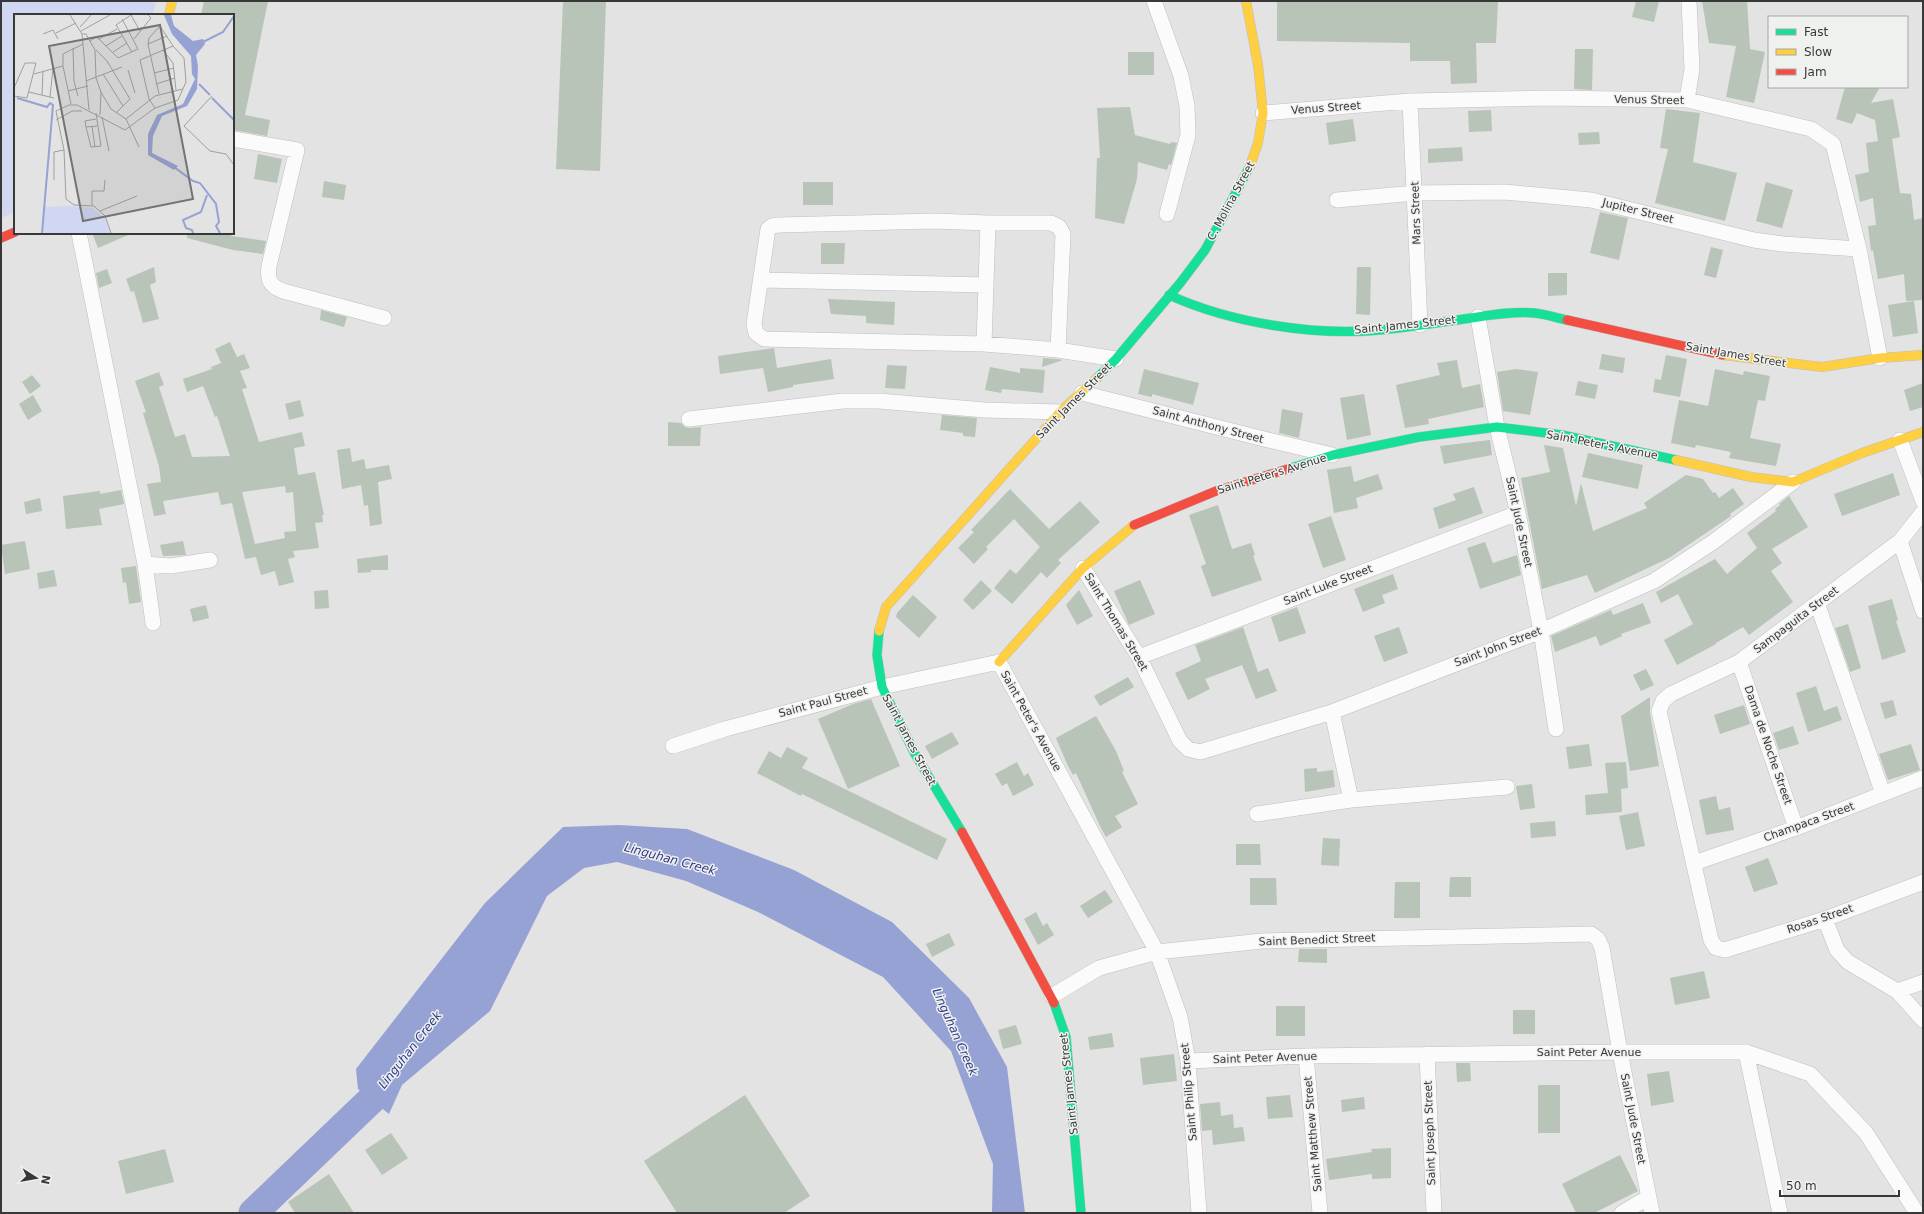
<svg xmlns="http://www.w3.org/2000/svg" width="1924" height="1214" font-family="'DejaVu Sans',sans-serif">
<rect width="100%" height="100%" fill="#e2e3e2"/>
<path fill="#d0d7f2" d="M1,1H156L153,15H15V212L1,218Z"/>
<path fill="#96a2d3" d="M619,825L687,829L794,870L892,922L969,998L1007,1067L1025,1213H992L993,1164L951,1051L883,977L758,912L686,881L617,862L584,868L547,896L490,1011L402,1085L389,1114L358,1089L356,1069L485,903L563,827Z"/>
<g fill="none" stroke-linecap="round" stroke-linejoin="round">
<path stroke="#96a2d3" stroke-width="29" d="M253,1213L371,1100L395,1069"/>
</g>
<path fill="#b8c4b7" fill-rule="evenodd" d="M204,1H268L245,115L270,120L267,136L233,130V15H201Z
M563,1H606L600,171L556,169Z
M1277,1H1498L1496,43H1476L1477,83L1451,84L1450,61H1410V43L1277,41Z
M1636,1H1659L1654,22L1632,17Z
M1702,1H1747L1750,49L1765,52L1754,103L1726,97L1736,46L1709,43Z
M1575,49H1593L1592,90L1574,89Z
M1128,52H1154V75H1128Z
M1845,87H1880L1871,103L1893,99L1900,137L1892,139L1900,193L1911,194L1914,220L1923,218V300L1906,301L1904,274L1878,279L1873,250L1871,251L1868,226L1876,225L1873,198L1860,202L1855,175L1869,172L1866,143L1878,141L1875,120L1857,113L1852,124L1836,119Z
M1130,107L1135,135L1170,144L1171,142L1177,143L1171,165L1169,164L1167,170L1138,162L1137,179L1124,224L1095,218L1097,158H1100L1097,108Z
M1666,109L1700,113L1693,162L1737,173L1725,221L1655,203L1668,149L1660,148Z
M1491,110L1492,131L1469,132L1468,111Z
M1353,119L1356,141L1329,145L1326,123Z
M1599,132L1600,144L1579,145L1578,133Z
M1462,147L1463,161L1428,163V149Z
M258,154L282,159L277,183L254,179Z
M324,181L346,185L344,200L322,197Z
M803,182H833V205H803Z
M1766,182L1793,190L1782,228L1756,221Z
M1600,212L1628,218L1619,260L1590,253Z
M92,233H133L98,248Z
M187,233H232L231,236L266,241L263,254L233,250L187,238Z
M821,243H845L844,264H821Z
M1711,247L1723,250L1716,278L1704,275Z
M154,267L156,282L150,285L159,319L143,323L134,291L131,292L126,279Z
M1357,267H1371L1370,315L1356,314Z
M107,269L112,283L99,288L96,273Z
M1548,273H1567V295L1548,296Z
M828,299L895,302L894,325L866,323V316L831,314Z
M1914,301L1918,333L1893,337L1888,305Z
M321,310L347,317L344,327L320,320Z
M230,342L237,357L244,354L250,368L240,371L247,388L242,389L259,442L302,432L305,446L294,448L298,475L315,472L324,515H322L323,522L315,523L319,548L293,551L295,557L288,559L294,582L279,586L275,571L261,575L256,557L245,559L232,503L221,505L218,492L163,501L166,514L154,516L147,484L161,482L159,466L143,413L146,412L135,381L159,372L164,385L159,387L175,437L185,434L192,457L230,456L217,416L215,417L203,386L187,392L183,379L212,369L211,367L221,363L215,349ZM285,486L286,493L293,492L296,531L284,532L285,538L255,544L242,492Z
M774,348L777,368L831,359L834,379L793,385V387L768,392L763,368L720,374L718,356Z
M1602,354L1625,358L1623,373L1599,369Z
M1666,355L1687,359L1680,397L1653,392L1655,379L1661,380Z
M1043,358L1057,359L1063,360L1042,367Z
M1457,360L1462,388L1480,384L1484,407L1428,419L1429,424L1405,428L1396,385L1440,375L1437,363Z
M887,365L907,366L905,389L885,388Z
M990,367L1020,373V368L1045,370L1043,393L1002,389L1001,393L985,390Z
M1144,369L1199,383L1193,405L1152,394V397L1138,394Z
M1516,369L1538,372L1530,415L1503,411L1497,372Z
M1715,369L1743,375L1744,371L1770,376L1765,401L1758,400L1750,438L1781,444L1776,466L1729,458L1731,452L1696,445L1695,448L1671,443L1679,400L1708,406Z
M32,375L41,386L30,394L22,382Z
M1578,381L1598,385L1595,399L1575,395Z
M1923,383V407L1910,411L1904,390Z
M1364,394L1371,435L1347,440L1340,398Z
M33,395L42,411L28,420L19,404Z
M300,400L304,416L289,420L285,404Z
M1282,409L1303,413L1299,438L1279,433Z
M942,415L977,418L975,437L963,436V433L940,430Z
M668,422L681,423L685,427L690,428L701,427L700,446H668Z
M1490,440L1492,455L1444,464L1440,446Z
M1544,445L1563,448L1576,506L1581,483L1593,531L1647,508L1644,503L1686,475L1703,479L1713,493L1715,492L1719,498L1733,488L1744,504L1730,514L1731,516L1669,558L1595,593L1587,575L1542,589L1521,478L1550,472Z
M350,448L352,462L364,459L366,469L389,465L392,479L378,482L382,524L370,526L368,505L364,506L361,485L342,489L337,450Z
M1588,453L1643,465L1638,489L1582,477Z
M1351,466L1354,482L1378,474L1383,489L1356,498L1358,508L1334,513L1327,470Z
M1893,473L1900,495L1842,516L1834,494Z
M1474,487L1483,513L1439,529L1433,508L1456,500L1453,494Z
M1010,489L1049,529L1080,501L1100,522L1058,560L1061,563L1047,578L1041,572L1012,604L994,588L1010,569L1016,574L1040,547L1014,519L986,547L988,549L974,564L958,548L974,532L971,530Z
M121,490L124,504L99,509L102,525L66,529L63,496L100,491V494Z
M1789,496L1808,527L1772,549L1782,563L1771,571L1793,602L1749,635L1743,627L1716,643V644L1677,665L1664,640L1693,624L1678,594L1661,603L1656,592L1715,559L1727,574L1757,548L1747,533L1776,511L1775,509L1780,505L1779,504Z
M40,498L42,511L26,514L24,502Z
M1218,505L1232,549L1251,543L1255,555L1253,556L1262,580L1212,597L1201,566L1206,564L1189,515Z
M1331,516L1346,560L1323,568L1308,524Z
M25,541L30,569L5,574L1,545Z
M183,541L186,555L163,556L160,545Z
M1485,542L1493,563L1517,555L1521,575L1480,589L1467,548Z
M388,555V570H371V572L358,573L357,559Z
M136,566L141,602L129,604L126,582L123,583L121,568Z
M54,570L57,586L39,589L37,573Z
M1393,574L1398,589L1382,595L1385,603L1363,612L1354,589Z
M981,580L992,591L973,610L963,600Z
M1140,580L1155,614L1129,625L1114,591Z
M328,590L329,608L315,609L314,591Z
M1079,590L1093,616L1077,625L1066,605Z
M913,595L937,617L919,638L896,617L897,613Z
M1892,599L1898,620L1896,621L1906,652L1882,660L1868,606Z
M1643,603L1651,623L1621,634L1622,636L1600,646L1596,636L1555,652L1551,636L1611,610L1613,615Z
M206,605L209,618L193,622L190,609Z
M1297,607L1306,633L1279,642L1271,617Z
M1848,624L1861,668L1850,672L1835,628Z
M1243,627L1258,672L1268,668L1277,691L1256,699L1242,665L1205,679L1210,689L1188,700L1175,673L1201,661L1195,645Z
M1399,627L1408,653L1384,662L1374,636Z
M1646,669L1654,685L1641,691L1633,675Z
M1128,677L1134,687L1100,706L1094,696Z
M1816,686L1824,711L1837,706L1842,720L1808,732L1796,693Z
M1650,697V713L1659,766L1630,771L1621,716Z
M871,699L900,766L848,789L818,719L853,704Z
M1893,700L1897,715L1885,719L1880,703Z
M1744,705L1750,724L1720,734L1714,715Z
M1096,716L1116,751L1124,771L1122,772L1138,804L1115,816L1122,827L1106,837L1100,826L1076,773L1073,775L1067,764L1056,738Z
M1793,726L1799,744L1779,750L1773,733Z
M952,732L959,744L932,759L925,746Z
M1589,744L1592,766L1569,769L1566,747Z
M1911,744L1920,770L1888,780L1879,754Z
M787,747L808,758L802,768L947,839L937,860L802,794L801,796L757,773L769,751L781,758Z
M1017,762L1024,776L1028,773L1034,785L1013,796L1007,783L1002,786L995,774Z
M1626,762L1628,788L1621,789L1622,812L1586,815L1585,795L1608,793L1605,763Z
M1317,768V772L1333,770L1335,787L1305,792L1304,769Z
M1532,784L1535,808L1520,810L1516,786Z
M1716,796L1719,810L1730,807L1734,830L1706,835L1699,800Z
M1638,812L1645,846L1626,850L1619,816Z
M1555,821L1556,836L1531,838L1530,823Z
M1323,838L1340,839L1339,866L1321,865Z
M1236,844H1260L1261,865H1236Z
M1768,858L1778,884L1754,892L1745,867Z
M1450,877H1471V897H1449Z
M1250,878H1276L1277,905H1250Z
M1395,882H1420V918H1394Z
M1105,890L1113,902L1088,918L1080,906Z
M1036,912L1043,926L1047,923L1054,935L1038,945L1024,919Z
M949,933L955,945L932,957L926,944Z
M1299,949H1327V963L1298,962Z
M1704,971L1710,998L1675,1005L1670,978Z
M1276,1006H1305V1036H1276Z
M1513,1010H1535V1034H1513Z
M1016,1025L1022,1044L1003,1049L998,1030Z
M1112,1033L1114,1047L1090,1050L1088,1037Z
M1174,1054L1177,1081L1143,1085L1140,1058Z
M1456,1063H1470L1471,1081L1457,1082Z
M1669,1071L1674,1102L1651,1106L1647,1074Z
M1538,1085H1560V1133H1538Z
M745,1095L810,1196L784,1213H677L644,1161Z
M1290,1095L1293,1117L1268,1119L1266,1097Z
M1364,1097L1365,1109L1342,1112L1341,1100Z
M1220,1102L1221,1116L1233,1114L1234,1128L1243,1127L1245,1141L1213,1145L1212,1130L1202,1131L1200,1104Z
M391,1133L408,1158L382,1175L365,1150Z
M1391,1148V1178L1372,1179V1174L1329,1180L1326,1159L1372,1152L1371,1149Z
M165,1149L174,1182L126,1194L118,1161Z
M1620,1155L1638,1191L1594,1213H1576L1562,1184Z
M329,1174L354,1213H295L288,1202Z"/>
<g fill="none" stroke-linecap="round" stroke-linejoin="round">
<defs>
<path id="street" d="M1154,1L1181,76L1187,106L1188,135L1167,214
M1687,100L1692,69L1689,1
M1410,101L1420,325
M1263,113L1410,101L1552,98L1687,100L1811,129L1833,144L1859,249L1880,358
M233,139L297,150L269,266C267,280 270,286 283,291L384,318
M1337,200L1415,193L1504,192L1591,200L1754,240L1783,244L1859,249
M988,223H1051L1059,227L1063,234L1058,350
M79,233L145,564L153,623
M761,280L986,285
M1478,317L1497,427L1518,513L1541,631L1556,729
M984,344L988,223L934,221L779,225L772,226L768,229L754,324L756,333L764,339L984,344L1058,350L1116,359
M1082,393L1260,438L1332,455
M689,419L843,401H879L985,410L1060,412
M1900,440L1923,501
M1923,512L1900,541L1739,662L1671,694L1663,701L1659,711L1711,940L1716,948L1725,950L1825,919L1923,882
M1900,541L1923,611
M145,564L171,566L210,560
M1083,568L1139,657L1180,741L1188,749L1200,752L1332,712L1541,631L1654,581L1713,542L1793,482
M1817,603L1883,794
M1139,657L1518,513
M1739,662L1796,828
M1332,712L1351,800
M673,746L725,729L882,687L999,662L1157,952L1180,1017L1188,1061L1199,1213
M1257,814L1351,800L1507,787
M1694,863L1796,828L1923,778
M1825,919L1837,950L1848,962L1897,991L1923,1020
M1897,991L1923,982
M1052,996L1099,968L1157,952L1262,941L1591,934L1598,939L1602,948L1620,1052L1652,1213
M1746,1052L1780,1213
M1427,1054L1434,1213
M1306,1056L1320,1213
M1188,1061L1306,1056L1620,1052H1746L1810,1074L1866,1133L1915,1210V1213
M1622,1213L1649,1197"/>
<path id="fast" d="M1169,295C1231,323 1313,336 1380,330C1411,327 1441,322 1471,318C1491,315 1514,311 1534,313C1545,314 1557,318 1567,320
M1097,378L1116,359L1181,282L1205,250L1250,166
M1291,468L1333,455L1419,437L1497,427L1562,435L1676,460
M879,631L877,655L882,687L915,754L962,832
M1054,1003L1066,1037L1081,1213"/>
<path id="slow" d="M1246,1L1258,65L1263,113L1258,143L1250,166
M169,15L172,1
M1723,355L1822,367L1880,358L1923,355
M1676,460L1751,477L1793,482L1862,453L1923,432
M879,631L886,607L1060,412L1097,378
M999,662L1083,568L1134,525"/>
<path id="jam" d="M1,238L15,232
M1567,320L1723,355
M1134,525L1216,491L1291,468
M962,832L1054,1003"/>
</defs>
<use href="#street" stroke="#bfbfbf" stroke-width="16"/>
<use href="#fast" stroke="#bfbfbf" stroke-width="10"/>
<use href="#slow" stroke="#bfbfbf" stroke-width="10"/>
<use href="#jam" stroke="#bfbfbf" stroke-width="10"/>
<use href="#street" stroke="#fbfbfb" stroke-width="15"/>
<use href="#fast" stroke="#16e098" stroke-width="9"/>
<use href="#slow" stroke="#ffcf43" stroke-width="9"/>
<use href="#jam" stroke="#f24e42" stroke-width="9"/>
</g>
<g text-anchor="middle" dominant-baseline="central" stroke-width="3" stroke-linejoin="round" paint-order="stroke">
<g font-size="11" fill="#373837" stroke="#eff1ee">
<text transform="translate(1649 100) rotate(1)">Venus Street</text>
<text transform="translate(1326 108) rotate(-4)">Venus Street</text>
<text transform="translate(1231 201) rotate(-62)">C. Molina Street</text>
<text transform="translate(1638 211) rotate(14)">Jupiter Street</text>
<text transform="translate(1416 213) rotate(-92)">Mars Street</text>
<text transform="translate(1405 325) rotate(-6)">Saint James Street</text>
<text transform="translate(1736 355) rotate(10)">Saint James Street</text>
<text transform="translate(1074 401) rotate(-45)">Saint James Street</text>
<text transform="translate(1208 425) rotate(15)">Saint Anthony Street</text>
<text transform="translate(1602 445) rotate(11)">Saint Peter's Avenue</text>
<text transform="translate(1272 474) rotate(-17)">Saint Peter's Avenue</text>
<text transform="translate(1519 522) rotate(78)">Saint Jude Street</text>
<text transform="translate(1328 585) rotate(-21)">Saint Luke Street</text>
<text transform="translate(1796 620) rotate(-37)">Sampaguita Street</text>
<text transform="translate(1116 622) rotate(59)">Saint Thomas Street</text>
<text transform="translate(1498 647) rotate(-21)">Saint John Street</text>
<text transform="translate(823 702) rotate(-15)">Saint Paul Street</text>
<text transform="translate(1031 721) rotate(61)">Saint Peter's Avenue</text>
<text transform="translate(909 740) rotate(62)">Saint James Street</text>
<text transform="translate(1768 745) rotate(71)">Dama de Noche Street</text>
<text transform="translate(1809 822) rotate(-20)">Champaca Street</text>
<text transform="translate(1820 919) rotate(-19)">Rosas Street</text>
<text transform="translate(1317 940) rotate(-2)">Saint Benedict Street</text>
<text x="1589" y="1052">Saint Peter Avenue</text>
<text transform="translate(1265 1058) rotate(-2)">Saint Peter Avenue</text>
<text transform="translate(1069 1084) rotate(-96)">Saint James Street</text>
<text transform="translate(1189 1092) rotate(-95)">Saint Philip Street</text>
<text transform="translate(1633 1119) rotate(79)">Saint Jude Street</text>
<text transform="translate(1430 1133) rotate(-92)">Saint Joseph Street</text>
<text transform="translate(1313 1134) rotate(-95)">Saint Matthew Street</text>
</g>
<g font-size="12" font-style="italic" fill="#30398c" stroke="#eff1ee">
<text transform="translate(670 859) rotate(15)">Linguhan Creek</text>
<text transform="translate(955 1032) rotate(66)">Linguhan Creek</text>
<text transform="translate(410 1050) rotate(-52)">Linguhan Creek</text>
</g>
</g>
<g transform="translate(14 14)">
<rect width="220" height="220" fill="#e2e3e2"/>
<path d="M56,192L79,194L91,205L96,219H28L30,193Z" fill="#d0d7f2"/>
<path d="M150,1H157L160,12L179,27L189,25L191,30L182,41L184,52L183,75L173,92L148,102L139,122L138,139L164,152L160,156L134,141V120L143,101L169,90L181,65L178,60L177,42L158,20Z" fill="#96a2d3"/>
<path fill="none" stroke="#96a2d3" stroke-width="2" d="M189,28L209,18L220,2M185,70L196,81M3,84L33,93L36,89L39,91L28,219M198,84L220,106M160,153L179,167L186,169L202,190L205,208L202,212L206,219M179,219L178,216L172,214L169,206L187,198L193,181"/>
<path fill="none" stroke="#9e9f9e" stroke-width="1" d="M56,1L68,20L75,96M117,1L102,11L118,38M117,1L126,17M66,13L77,1M67,17L96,1M42,19L62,9M29,20L39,16L44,25M68,20H72L81,36L82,64L87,78L97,95L112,105M85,25L103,15M120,25L137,4L134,1M76,27L82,23L85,25L104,44L124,35L108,5M134,30L153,22M92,32L108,22M59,34L60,67L64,82M82,36L93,47L116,85L102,99M149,36L159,49L162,76M99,38L113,29M114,56L121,79M140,59L160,54M20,60L49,52M89,60L109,92M72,67L108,53M142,70L161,64M0,74L11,49H22L13,84L0,82M54,77L74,72M15,78L40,84M28,81L29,57M198,82L170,112L196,137L212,140L220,151M36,83L39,54M57,90L49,52V40L69,30M141,94L135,85L126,46L159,32M82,99L87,132L77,133L72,113L83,112M86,101L87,78M88,103L95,137M112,105L141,82L169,75M112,105L125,133M42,106L58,97H68M78,112L81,133M72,113L71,107L82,105M40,166V138L50,136M78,191V177H90L91,166M86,197L123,182M97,219L91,202L80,192L60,191L52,185L50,136L42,97L55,91H63L111,116L141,94L164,86L172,68L170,44L159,32L146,12L135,24L134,30L145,80"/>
<path fill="#737473" fill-opacity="0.15" stroke="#737473" stroke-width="2" d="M146,11L179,185L69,207L35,32Z"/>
<rect width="220" height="220" fill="none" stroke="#373837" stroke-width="2"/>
</g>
<rect width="1924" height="1214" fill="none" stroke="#373837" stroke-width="4"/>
<rect x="1768" y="16" width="140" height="72" fill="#eff1ee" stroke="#a5a7a5"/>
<rect x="1776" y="29" width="20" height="6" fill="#16e098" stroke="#a5a7a5"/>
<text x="1804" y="36" font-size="12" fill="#373837">Fast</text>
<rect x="1776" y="49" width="20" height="6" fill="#ffcf43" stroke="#a5a7a5"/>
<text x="1804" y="56" font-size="12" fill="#373837">Slow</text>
<rect x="1776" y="69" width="20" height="6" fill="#f24e42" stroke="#a5a7a5"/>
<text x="1804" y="76" font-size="12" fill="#373837">Jam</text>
<g transform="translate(36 1178) rotate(101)" stroke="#eff1ee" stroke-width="3" paint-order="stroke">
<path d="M0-3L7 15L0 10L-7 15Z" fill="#373837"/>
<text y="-6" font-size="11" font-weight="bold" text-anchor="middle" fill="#373837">N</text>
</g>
<path d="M1780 1190v6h119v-6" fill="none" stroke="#373837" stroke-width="2"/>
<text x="1786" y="1190" font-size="12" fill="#373837" stroke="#eff1ee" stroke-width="3" paint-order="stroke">50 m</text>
</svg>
